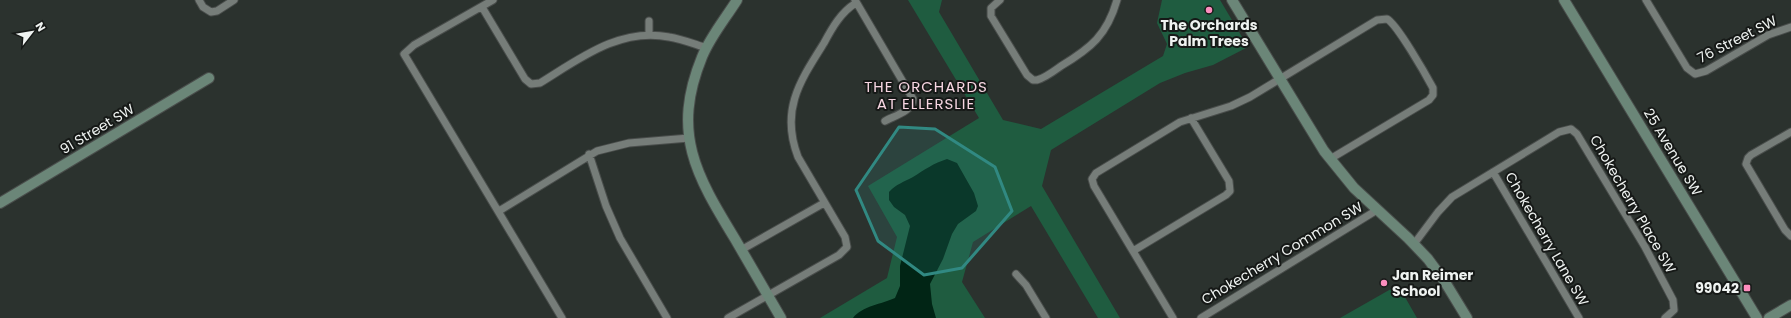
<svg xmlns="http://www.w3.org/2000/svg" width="1791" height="318" font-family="Poppins,sans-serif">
<rect width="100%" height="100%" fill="#2b322e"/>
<path fill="#1f5c40" d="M908,0H942L939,12L1003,120L1041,129L1163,56L1167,44L1157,23L1162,0H1220L1248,47L1213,65L1185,73L1160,83L1051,150L1042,186L1120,318H1098L1031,206L973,242L962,282L985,318H820L887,278L897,237L868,186L979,118Z
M1398,285L1417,318H1340Z"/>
<path fill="#012515" d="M947,159L957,163L974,193L978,206L976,211L958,224L952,234L943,259L930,284L932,304L936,318H853C862,306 882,304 895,298L900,286V266L910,226L905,215L894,207L889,200V192C896,184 904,182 913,177C924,170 934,163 947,159Z"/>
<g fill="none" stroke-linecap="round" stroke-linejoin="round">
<defs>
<path id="street" d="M199,0L203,7L211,12L217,11L234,0
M493,0L414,45L404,54L562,318
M855,0L913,99C913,111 894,116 885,121
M1000,0L991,8V16L1027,75L1033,80H1037C1045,78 1054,71 1061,66C1091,48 1107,35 1117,0
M1646,0L1687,68L1695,74L1706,71L1768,35L1791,27
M482,7L525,79L531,84L540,83C579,59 620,27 669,37C682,39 694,44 707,48
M649,35V21
M1791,132L1751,155L1748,158L1746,164L1785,230L1791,236
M589,154L606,206L620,238L667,318
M1493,172L1579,318
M499,211L597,151L629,143L689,138
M1414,244L1438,212L1452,197L1559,132L1571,129L1577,134L1645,247L1673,300L1674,310L1665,318
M741,250L824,203
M1133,251L1226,195L1230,191L1229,181L1191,118
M1016,274L1026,285L1046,318
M728,318L839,255L847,247L845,237L798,157C780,110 800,81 824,43C832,28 841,12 856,3
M1173,318L1094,186L1092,179L1096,173L1180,122L1231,106L1250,97L1377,20L1387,19C1397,24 1426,75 1433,88V95L1429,100L1330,159
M1201,318L1377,210"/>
<path id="secondary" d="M737,0C725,19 710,37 702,57C671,133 696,175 735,239C750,265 766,292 781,318
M1232,0L1324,151L1354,188L1408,238L1428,259L1445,282L1467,318
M1564,0L1757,318
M0,203L209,78
M1769,318L1791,305"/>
</defs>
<use href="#street" stroke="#494d4b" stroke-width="9"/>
<use href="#secondary" stroke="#494d4b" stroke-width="12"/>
<use href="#street" stroke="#767d79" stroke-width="7"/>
<use href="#secondary" stroke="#6b8678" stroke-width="10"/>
</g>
<path fill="#318982" fill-opacity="0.2" stroke="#318982" stroke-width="3" stroke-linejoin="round" d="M899,127L935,129L995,167L1012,211L962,268L924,275L878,241L856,190Z"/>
<g fill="#fd8ebe" stroke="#161917" stroke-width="1.5">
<circle cx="1209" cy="10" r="4"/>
<circle cx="1384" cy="283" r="4"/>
<rect x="1743" y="284" width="8" height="8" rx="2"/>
</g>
<g text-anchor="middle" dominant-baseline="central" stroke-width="4" stroke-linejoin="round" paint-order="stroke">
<g font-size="14" font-weight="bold" fill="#eff3f1" stroke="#161917">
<text x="1209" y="25">The Orchards<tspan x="1209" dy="16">Palm Trees</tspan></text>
<text x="1392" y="275" text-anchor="start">Jan Reimer<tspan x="1392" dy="16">School</tspan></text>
<text x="1739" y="288" text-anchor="end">99042</text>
</g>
<g font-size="14" fill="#eff3f1" stroke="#161917">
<text transform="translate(1737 39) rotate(-27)">76 Street SW</text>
<text transform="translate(97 129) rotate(-31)">91 Street SW</text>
<text transform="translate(1673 152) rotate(59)">25 Avenue SW</text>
<text transform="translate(1633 204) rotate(60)">Chokecherry Place SW</text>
<text transform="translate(1547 239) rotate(60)">Chokecherry Lane SW</text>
<text transform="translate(1282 253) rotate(-31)">Chokecherry Common SW</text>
</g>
<g font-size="15" letter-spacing="1" fill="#f6d5e1" stroke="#161917">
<text x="926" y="86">THE ORCHARDS<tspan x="926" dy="17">AT ELLERSLIE</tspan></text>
</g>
</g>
<g transform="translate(32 32) rotate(59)" stroke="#161917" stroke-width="3" paint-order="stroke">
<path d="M0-3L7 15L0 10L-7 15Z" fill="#eff3f1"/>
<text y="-6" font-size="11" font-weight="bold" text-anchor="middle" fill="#eff3f1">N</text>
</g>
</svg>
